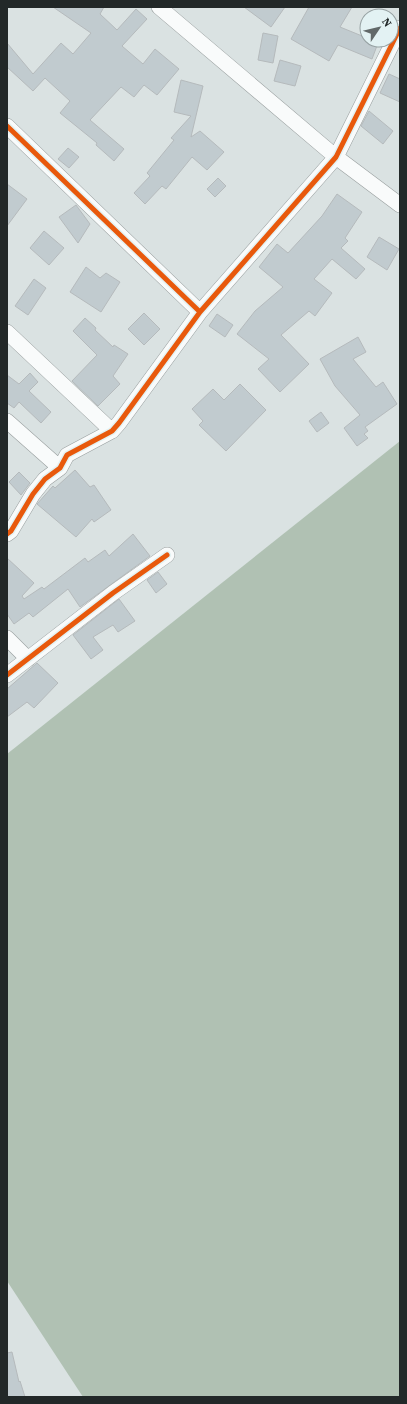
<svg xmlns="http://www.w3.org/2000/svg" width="407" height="1404" font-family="'Source Serif 4',serif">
<rect width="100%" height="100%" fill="#dae2e2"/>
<path fill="#b0c1b3" d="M400,441V1397H83L7,1281V754Z"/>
<path fill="#c1cbcf" stroke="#b5babc" d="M53,7H104L100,14L117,30L136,9L147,19L122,46L143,64L155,49L179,69L157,95L144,85L134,97L121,87L90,120L124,149L114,161L96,145L97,143L60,113L70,101L45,78L33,91L7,67V43L33,74L61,43L73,54L91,33Z
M244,7H285L271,27Z
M309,7H352L340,27L367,38V40L378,43L372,59L338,45L329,61L291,39Z
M263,33L278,36L273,63L258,60Z
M280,60L301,66L295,86L274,81Z
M389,74L400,79V102L380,93Z
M181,80L203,86L191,137L200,131L224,152L207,170L192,157L166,189L162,186L145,204L134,193L150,176L147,173L174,140L171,138L191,116L174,112Z
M369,111L393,131L383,144L361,126Z
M68,148L79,157L69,168L58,159Z
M218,178L226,186L215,197L207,189Z
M7,184L27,199L7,226Z
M337,194L362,212L345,238L348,241L341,248L365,269L356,279L332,259L314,279L332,293L315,316L309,311L281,335L309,364L280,392L258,369L269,359L237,334L255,311L283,287L259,267L277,244L288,253L322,216Z
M76,205L90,224L78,243L59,217Z
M44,231L64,248L49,265L30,248Z
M379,237L399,249L387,270L367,257Z
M86,267L100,278L106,273L120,282L101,312L70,292Z
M34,279L46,288L28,315L15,306Z
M144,313L160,329L144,345L128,329Z
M217,314L233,325L225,337L209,326Z
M85,318L96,328L95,330L113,347L114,345L128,354L113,376L120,384L98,406L72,381L97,355L73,331Z
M358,337L366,352L353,359L376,387L383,382L397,404L365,427L368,431L364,434L368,438L357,446L344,428L360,415L335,386L320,359Z
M30,373L38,382L29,391L51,412L41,423L19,402L14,408L7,403V375L19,384Z
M240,384L266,410L226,451L199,425L203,421L192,409L213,389L224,400Z
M321,412L329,423L317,432L309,421Z
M75,470L90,487L94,485L111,510L94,522L92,519L76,537L37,504L53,486L55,488Z
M19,472L30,483L21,495L9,482Z
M133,534L150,556L80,607L68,589L33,617L29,613L14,624L7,614V558L34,583L22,596L24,599L42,587L44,589L85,558L88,562L105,550L109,556Z
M158,572L167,584L156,593L147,580Z
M119,599L135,621L118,632L113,625L93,637L103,650L91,659L73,635Z
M37,663L58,683L34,708L27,702L7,717V689Z
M12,1352L19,1382L20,1381L25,1397H7V1353Z"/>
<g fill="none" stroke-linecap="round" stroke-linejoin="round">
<defs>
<path id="minor" d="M159,7L336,157L400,205
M7,126L200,312
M7,332L112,431
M7,421L60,468
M7,534L11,531L33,494L45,479L60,468L67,455L112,431L119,423L200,312L336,157L400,28
M7,638L28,659
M7,675L113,593L167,555"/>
</defs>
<use href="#minor" stroke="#989e9e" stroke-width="16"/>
<use href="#minor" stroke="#f9fbfb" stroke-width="15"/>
<defs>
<path id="cycleway" d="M7,126L200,312
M7,534L11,531L33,494L45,479L60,468L67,455L112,431L119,423L200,312L336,157L400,28
M7,675L113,593L167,555"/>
</defs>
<use href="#cycleway" stroke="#e3f2f3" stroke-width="8"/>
<use href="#cycleway" stroke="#e8590c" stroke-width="5"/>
</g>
<rect width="407" height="1404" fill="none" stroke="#222828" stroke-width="16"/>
<g transform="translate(379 28) rotate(55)"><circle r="19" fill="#e3f2f3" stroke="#96a1a2"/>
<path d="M0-3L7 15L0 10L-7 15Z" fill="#626969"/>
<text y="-6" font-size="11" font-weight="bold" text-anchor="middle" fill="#222828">N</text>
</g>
</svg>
